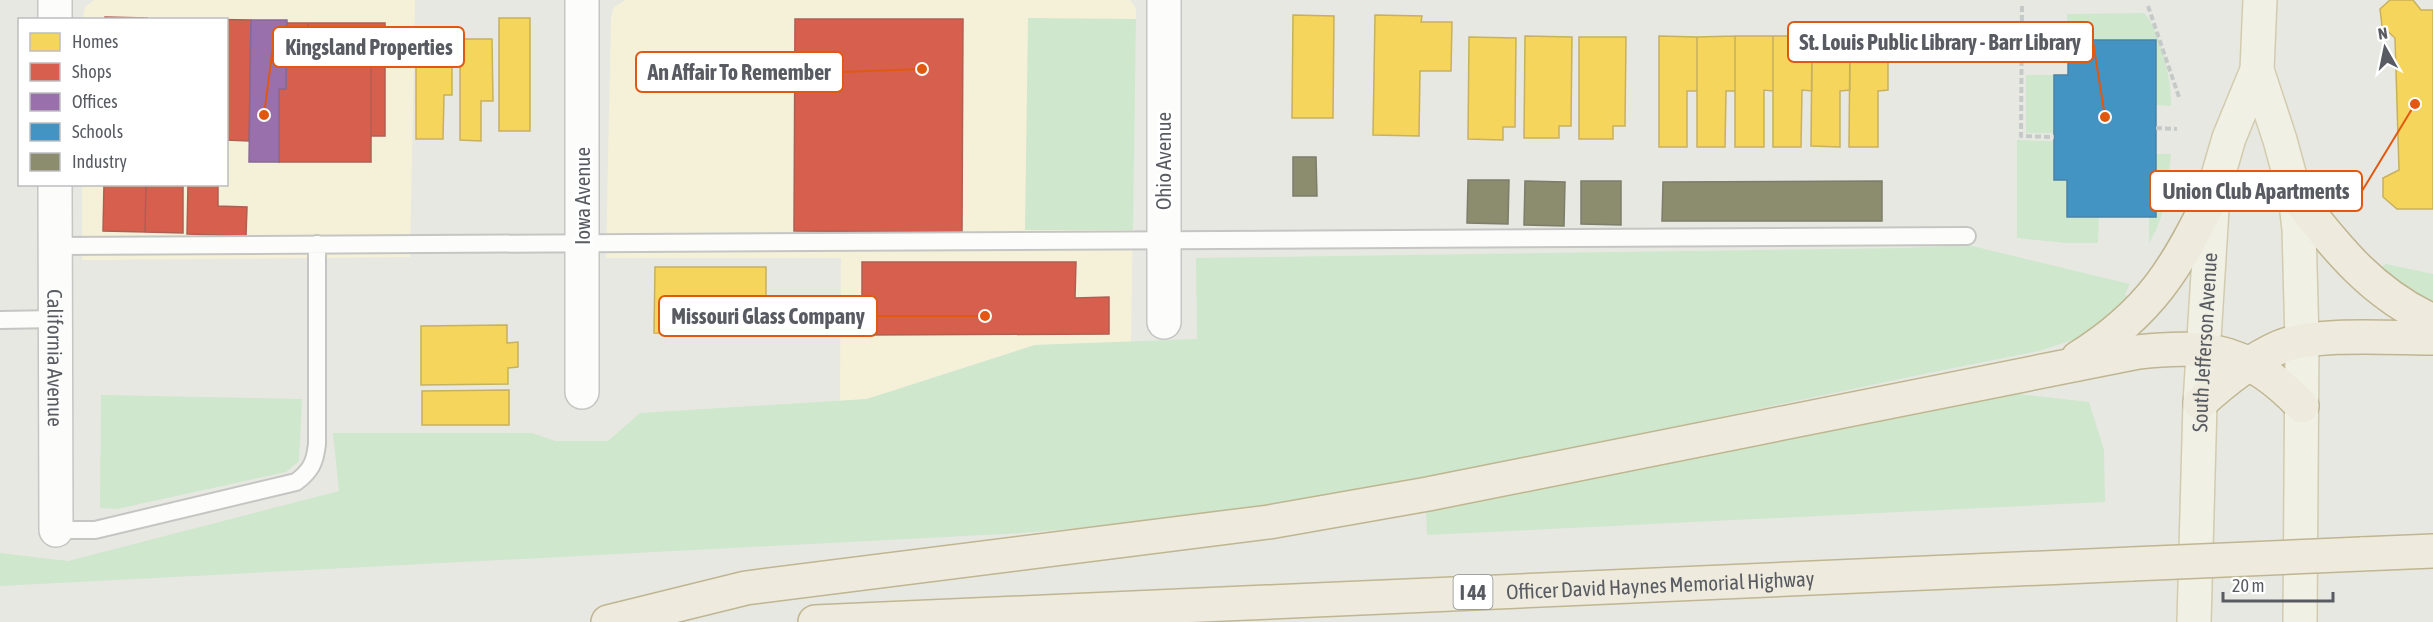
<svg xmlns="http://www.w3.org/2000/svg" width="2433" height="622" font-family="'Asap Condensed',sans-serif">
<rect width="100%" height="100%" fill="#e8e8e2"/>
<path fill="#f5f1d8" d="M94,0H415L410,257L82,260V185L226,184V20H82L85,7Z
M626,0H1129L1132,2L1136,9L1131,342L1035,345L867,399L840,401L841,258H606L611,18L614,7Z"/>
<path fill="#cee7cd" d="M2144,13C2161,30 2172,82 2171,106L2156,105V40H2068L2067,14Z
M1028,18L1136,19L1133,230H1025Z
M2026,75H2054V133H2026Z
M2017,140L2055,141L2067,180V216H2099L2098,243H2066L2017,238Z
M2156,154H2171C2168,185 2166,216 2149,243V217Z
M1968,245L2130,284L2125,294L2130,301L2079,338L2039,351C1831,391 1625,440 1417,480C1286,506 1154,522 1021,533L0,586V553L68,561L339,491L333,433H532L555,441H608L640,413L867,399L1035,345L1197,339L1196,258L1905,248Z
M2386,264L2433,274V303L2401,285L2379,268Z
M2011,393L2089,402L2104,450L2105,502L1427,535L1426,512Z
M101,395L302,399L299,461L286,472L117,509L100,508Z"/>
<path fill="#f6d55c" stroke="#c7b05e" stroke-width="1.5" d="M2390,0H2413L2421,10H2433V209H2397L2383,197V178L2399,170L2395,38L2382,26L2380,9Z
M1293,15L1334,16L1333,118H1292Z
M1375,15L1422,16L1421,22H1452L1451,71H1420L1419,136L1373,135Z
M499,18H530V131H499Z
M416,36H452V95H444L443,139H416Z
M1525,36L1572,37L1571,126H1559V138H1524Z
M1659,36L1697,37V91H1687V147H1659Z
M1735,36H1773V91L1764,90V147H1735Z
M1735,36V91H1726L1725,147H1697V37Z
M1773,36H1812V91L1802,90L1801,147H1773Z
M1812,36H1850V90L1840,91V147L1811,146Z
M1850,36H1888V90L1878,91V147H1849Z
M1469,37L1516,38L1515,127H1503V140L1468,139Z
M1579,37H1626L1625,126H1613V139H1579Z
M460,39H492L493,101H481V141L460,140Z
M655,267H766V334L654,333Z
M507,325V343L518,342V367L508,368V384L421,385V326Z
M509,390V425H422V391Z"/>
<path fill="#d6604d" stroke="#b05e53" stroke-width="1.5" d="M105,17L147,18V20H105Z
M192,19L251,20L249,141L226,140V20Z
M795,19H963L962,232L794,231Z
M286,23H308L307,40H371V162H279V89H286Z
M308,23H385V136H371V40H307Z
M104,184H146L145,232L103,231Z
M146,184H183V233L145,232Z
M188,184H218V206L247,207L246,236L187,234Z
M862,262H1076L1075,298L1109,297V334L862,335Z"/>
<path fill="#9970ab" stroke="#866a95" stroke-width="1.5" d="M251,20H287L286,89H279V162H249Z"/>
<path fill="#4393c3" stroke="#4982a6" stroke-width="1.5" d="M2068,40H2156V217H2067V180H2054V75H2068Z"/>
<path fill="#8c8c6e" stroke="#7c7d6a" stroke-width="1.5" d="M1293,157H1316L1317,196H1293Z
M1468,180H1509L1508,224L1467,223Z
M1525,181L1565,182L1564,226L1524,225Z
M1581,181H1621V225L1581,224Z
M1882,181V221H1662L1663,182Z"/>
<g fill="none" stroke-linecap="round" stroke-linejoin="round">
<defs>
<path id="lane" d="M55,246L1967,236
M0,320L56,319
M56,530H95L296,482C311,471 315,462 317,444V244"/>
<g id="street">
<path d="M55,0V20"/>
<path d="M1164,0V322"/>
<path id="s1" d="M55,184L56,530"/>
<path d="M582,392V0"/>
</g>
<g id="primary">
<path d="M2257,70L2280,140L2295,195L2299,229L2302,341L2300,622"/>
<path id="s2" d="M2194,622L2200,403L2213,193L2229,138L2257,70L2260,0"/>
</g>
<g id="highway">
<path d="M2295,195C2336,247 2371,293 2433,321"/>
<path d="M2078,358C2150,313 2177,268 2213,193"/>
<path d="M2200,403C2224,381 2250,360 2280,347C2315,332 2393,338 2433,338"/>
<path d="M2361,554L2433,551"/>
<path d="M608,622L746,588L1269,522L1428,494L2138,352C2211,344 2250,351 2302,406"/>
<path id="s3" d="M815,622L2132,564"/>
</g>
</defs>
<use href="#lane" stroke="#c5c6c4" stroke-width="20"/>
<use href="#street" stroke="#c5c6c4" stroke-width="36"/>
<use href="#primary" stroke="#d2cbae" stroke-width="36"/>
<use href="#highway" stroke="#bfb590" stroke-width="36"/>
<path stroke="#c5cac9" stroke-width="4" stroke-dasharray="6 3" stroke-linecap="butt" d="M2022,6L2021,136L2054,137
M2148,6L2179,97
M1967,56H2068
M2156,128L2177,129"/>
<use href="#lane" stroke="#fcfcfb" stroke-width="16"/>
<use href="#street" stroke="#fcfcfb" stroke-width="33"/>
<use href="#primary" stroke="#f1f0e5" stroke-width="33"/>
<use href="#highway" stroke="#eeebde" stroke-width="33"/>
<defs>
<path id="highway-bridge" d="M2132,564L2361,554"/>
</defs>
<use href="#highway-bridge" stroke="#bfb590" stroke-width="36" stroke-linecap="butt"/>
<use href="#highway-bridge" stroke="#eeebde" stroke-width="33"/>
</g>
<g text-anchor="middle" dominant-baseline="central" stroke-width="6" stroke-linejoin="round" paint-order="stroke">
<rect fill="#fff" stroke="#8a8c90" stroke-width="1.5" x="1453.5" y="575" width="39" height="34" rx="4.5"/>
<g font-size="20" font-weight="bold" fill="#585b61">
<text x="1473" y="592">I 44</text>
</g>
<g font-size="21" fill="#585b61" stroke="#fff">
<text transform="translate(1163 161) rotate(-90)">Ohio Avenue</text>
<text transform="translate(582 196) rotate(-90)">Iowa Avenue</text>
<text stroke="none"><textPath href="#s2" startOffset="280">South Jefferson Avenue</textPath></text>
<text stroke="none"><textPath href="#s1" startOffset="174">California Avenue</textPath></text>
<text stroke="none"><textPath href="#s3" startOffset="846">Officer David Haynes Memorial Highway</textPath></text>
</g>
</g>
<path fill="none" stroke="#e15910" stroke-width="2" d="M2105 117L2093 42M264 115L273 47M922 69L843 72M2415 104L2362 191M985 316L877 316"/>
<g fill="#e15910" stroke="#fff" stroke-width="2">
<circle cx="2105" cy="117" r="6"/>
<circle cx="264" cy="115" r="6"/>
<circle cx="922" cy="69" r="6"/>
<circle cx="2415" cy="104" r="6"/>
<circle cx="985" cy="316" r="6"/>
</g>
<g fill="#fff" stroke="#e15910" stroke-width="2">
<rect x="1788" y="22" width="305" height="40" rx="6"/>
<rect x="273" y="27" width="191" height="40" rx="6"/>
<rect x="636" y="52" width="207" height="40" rx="6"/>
<rect x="2150" y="171" width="212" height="40" rx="6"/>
<rect x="659" y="296" width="218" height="40" rx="6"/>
</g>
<g font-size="22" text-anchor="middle" font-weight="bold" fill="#585b61">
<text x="1940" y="50">St. Louis Public Library - Barr Library</text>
<text x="369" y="55">Kingsland Properties</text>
<text x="739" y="80">An Affair To Remember</text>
<text x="2256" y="199">Union Club Apartments</text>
<text x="768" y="324">Missouri Glass Company</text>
</g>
<rect x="18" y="18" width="210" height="168" fill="#ffffff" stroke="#bcbdc0" stroke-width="1.5"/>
<rect x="30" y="33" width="30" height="18" fill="#f6d55c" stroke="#bcbdc0" stroke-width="1.5"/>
<text x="72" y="48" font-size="18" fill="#585b61">Homes</text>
<rect x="30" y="63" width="30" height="18" fill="#d6604d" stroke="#bcbdc0" stroke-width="1.5"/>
<text x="72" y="78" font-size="18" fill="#585b61">Shops</text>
<rect x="30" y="93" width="30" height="18" fill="#9970ab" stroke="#bcbdc0" stroke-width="1.5"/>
<text x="72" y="108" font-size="18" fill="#585b61">Offices</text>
<rect x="30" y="123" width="30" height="18" fill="#4393c3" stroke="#bcbdc0" stroke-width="1.5"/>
<text x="72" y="138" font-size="18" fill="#585b61">Schools</text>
<rect x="30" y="153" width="30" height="18" fill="#8c8c6e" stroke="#bcbdc0" stroke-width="1.5"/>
<text x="72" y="168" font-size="18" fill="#585b61">Industry</text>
<g transform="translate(2385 48) rotate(351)" stroke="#ffffff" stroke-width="4.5" paint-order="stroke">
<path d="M0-4.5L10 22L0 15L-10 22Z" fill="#585b61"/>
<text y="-9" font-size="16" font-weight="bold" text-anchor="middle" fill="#585b61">N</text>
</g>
<path d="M2223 592v9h110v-9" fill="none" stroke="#585b61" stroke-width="3"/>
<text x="2232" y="592" font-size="18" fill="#585b61" stroke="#ffffff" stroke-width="4.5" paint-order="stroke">20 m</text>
</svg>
